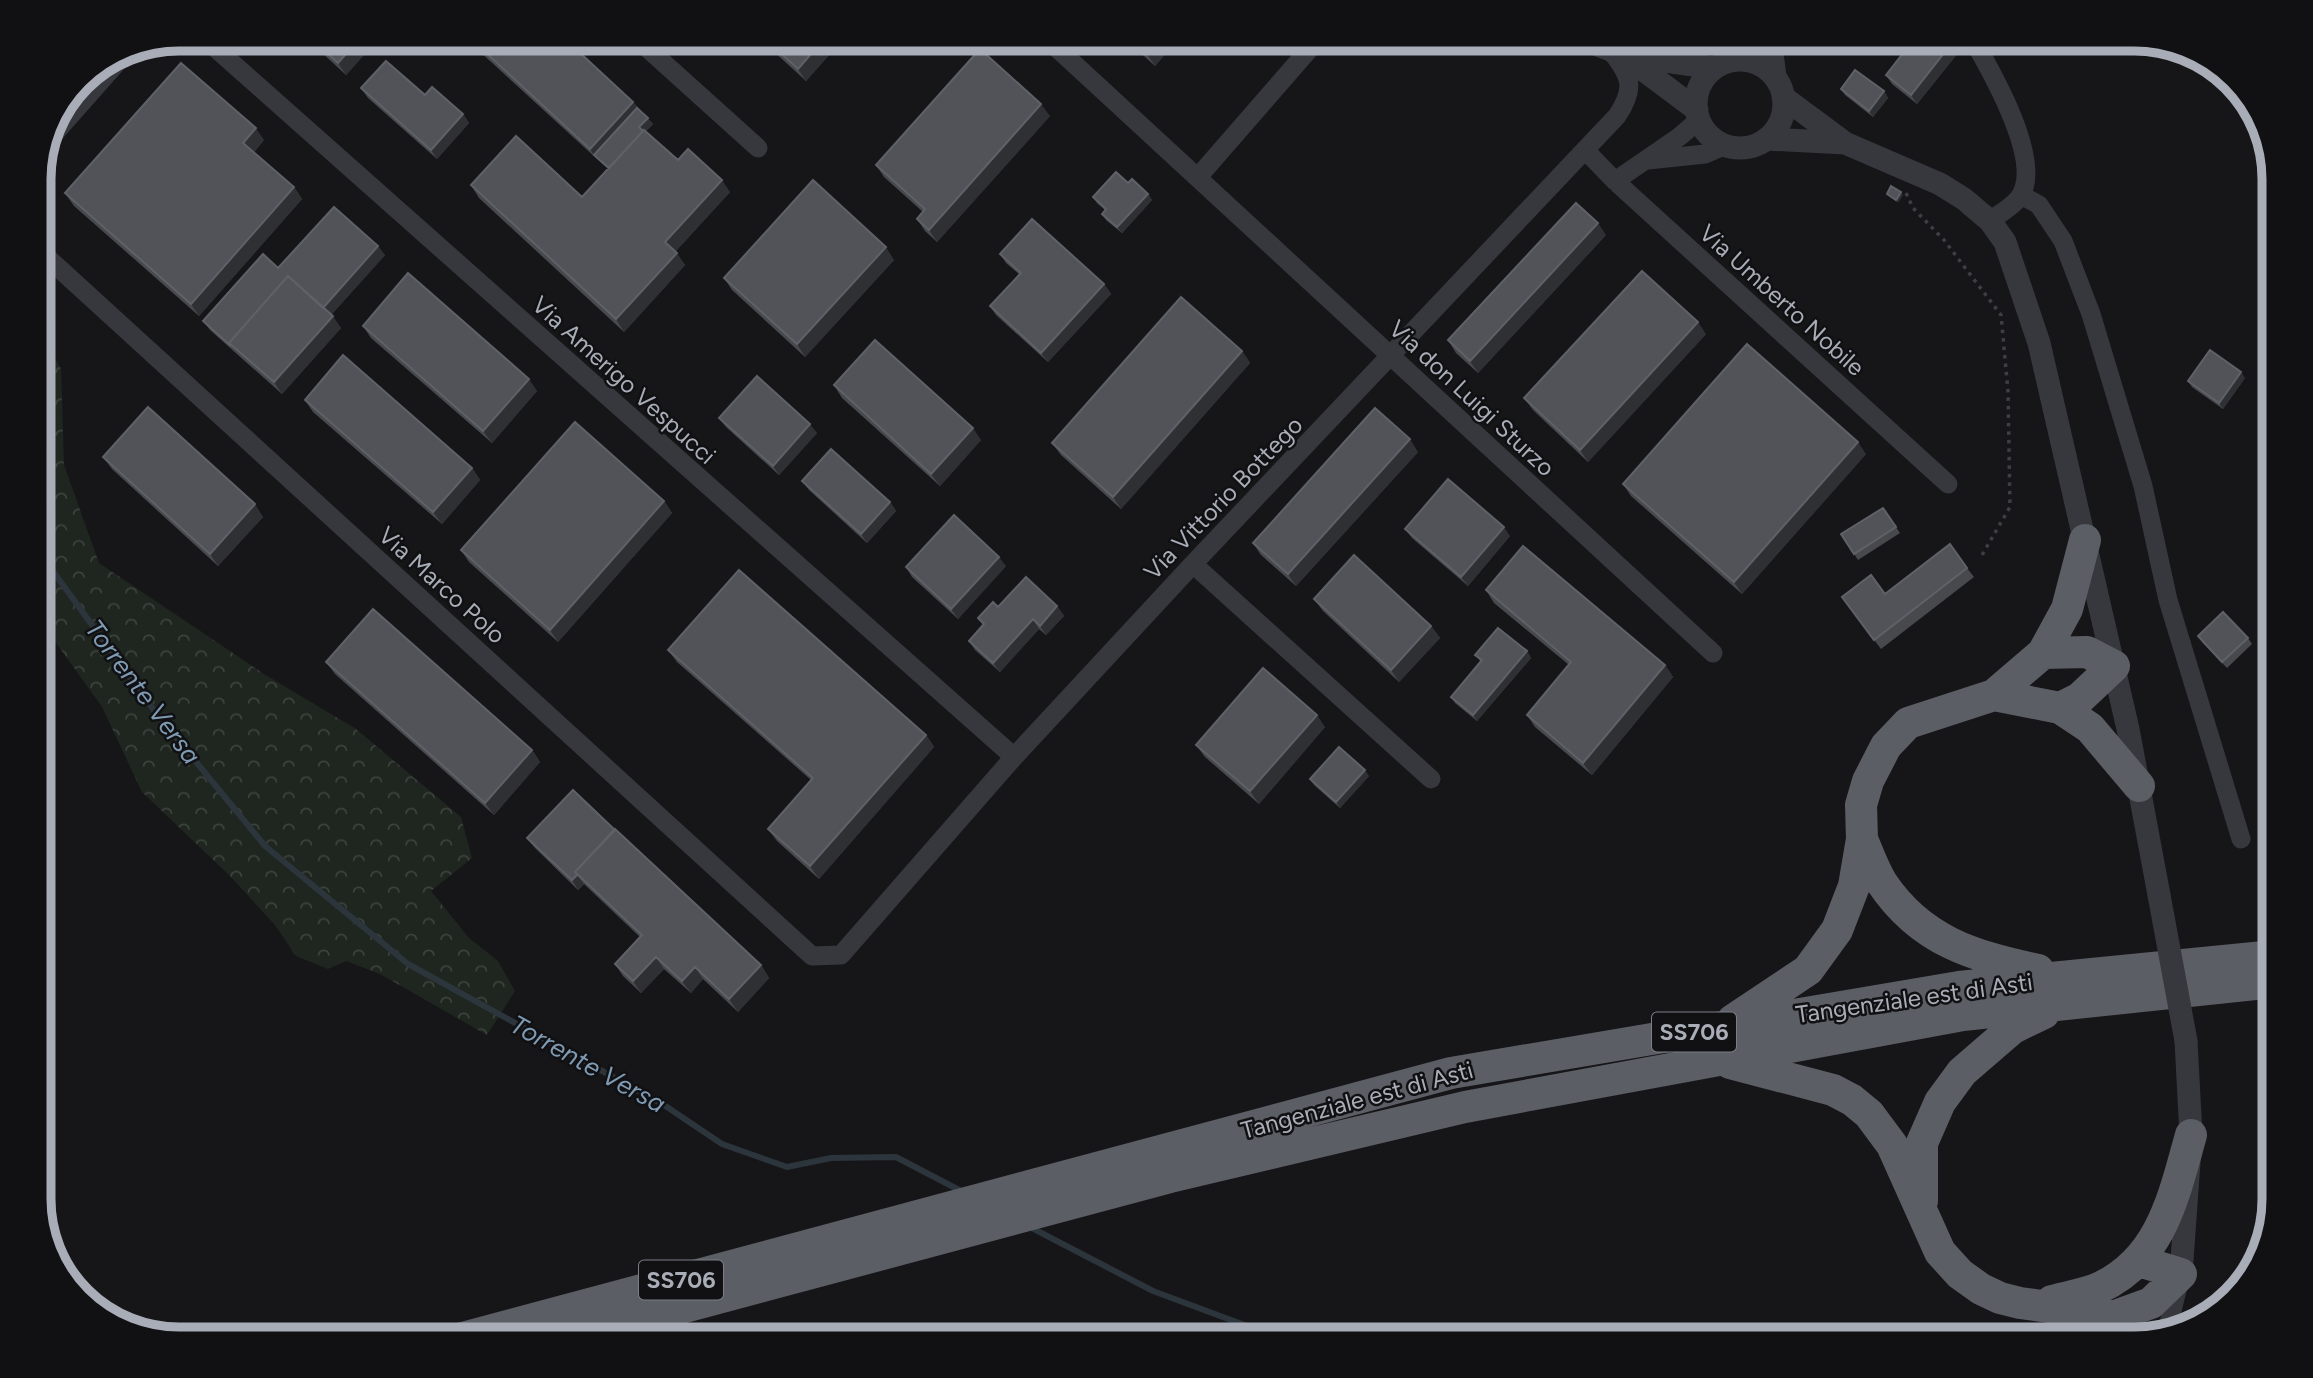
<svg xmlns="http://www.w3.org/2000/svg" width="2313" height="1378" font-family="Figtree,sans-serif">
<defs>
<pattern id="forest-crowns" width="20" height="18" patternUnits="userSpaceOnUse" patternTransform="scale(1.75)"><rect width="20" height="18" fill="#1e261f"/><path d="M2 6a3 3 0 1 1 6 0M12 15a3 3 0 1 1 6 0" fill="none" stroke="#3c433d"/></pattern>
</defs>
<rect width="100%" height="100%" fill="#161618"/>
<path fill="url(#forest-crowns)" d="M39,329L61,369L64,465L99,563L264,674L356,729L461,817L472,858L431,891L469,938L498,961L515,991L487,1035L380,974L346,961L328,969L296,956L275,925L230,876L142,792L102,707L44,626L39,621Z"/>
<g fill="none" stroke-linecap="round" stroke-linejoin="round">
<path stroke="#2c353c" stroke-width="6" d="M39,552L156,713L265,846L408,964L664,1105L722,1144L787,1167L831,1158L896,1157L963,1192
M1028,1226L1153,1291L1282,1339"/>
<path stroke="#3d3f44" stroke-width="3.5" stroke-dasharray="3.5 5" stroke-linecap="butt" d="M1906,193L1913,208L1944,240L2001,315L2008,391L2010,507L1982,555
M2254,1272L2265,1234"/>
<path stroke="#37383d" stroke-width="19" d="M204,38L1014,757
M636,38L758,148
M1046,38L1713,653
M1972,38C1991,71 2045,163 2019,198C2012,207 1999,214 1990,221
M46,143L130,48
M1585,150L1615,181L1948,484
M1648,160L1705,154L1726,145
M1198,177L1319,38
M1615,181L1679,137L1699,120
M2020,197L2023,196L2039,205L2063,241L2091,314L2143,486L2168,600L2241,839
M39,250L812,956L841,955L1014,757L1193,564L1617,116C1636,88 1631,76 1611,51
M1193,564L1431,779
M2167,1331L2180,1278"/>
<path stroke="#37383d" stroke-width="23" d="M1579,38L1624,55L1714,68
M1770,38L1775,77
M1626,57L1697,110
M1736,60L1752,38
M1696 104a44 44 0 1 1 88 0a44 44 0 1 1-88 0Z
M1783,97L1845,143L1940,184L1964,199L1990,221L2005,242L2039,343L2128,729L2159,895
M1766,139L1845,143
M2181,1274L2191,1135L2186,1041"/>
<path stroke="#5b5e65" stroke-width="32" d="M2043,653L2087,652L2114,666L2080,698L2060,708
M1994,695L2060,708L2090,728L2139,786
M1862,839C1868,853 1874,870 1882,883C1921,941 1973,956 2038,970
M1733,1020L1808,970L1837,930L1854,886L1862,839L1861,805L1868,781L1886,746L1908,723L1994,695L2043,653L2067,609L2085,540
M1730,1063L1833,1090L1852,1100L1869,1114L1892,1145L1940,1252L1960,1274L1981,1289L2000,1298L2020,1303L2115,1316L2137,1339
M1922,1201V1143L1940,1102L1962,1072L2013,1028L2044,1013
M2052,1301C2067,1297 2085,1294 2099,1288C2162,1259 2174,1195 2191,1135
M2115,1316L2151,1303L2181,1274L2139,1261
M459,1339L1451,1073L1959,987L2274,956
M565,1339L1170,1177L1465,1107L1963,1015L2274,982"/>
<path stroke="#37383d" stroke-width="23" d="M2159,895L2186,1041"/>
</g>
<path fill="#47494d" d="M306,38H379L346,75Z
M465,38H564L633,102L653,124L646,131L678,160L730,192L675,252L685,265L624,332L479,198L471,185L582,197L608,169Z
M759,38H844L806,81Z
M1124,38H1179L1155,66Z
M1831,38H1861L1848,53Z
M1962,48L1917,104L1892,84L1886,75Z
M361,88L425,95L463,114L469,123L437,159L368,98Z
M1841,89L1884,91L1888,98L1873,117L1845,95Z
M1050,116L937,242L925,231L917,219L923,212L884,177L876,165Z
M264,140L254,152L294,187L302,199L199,316L74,206L65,193Z
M1128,183L1148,194L1152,200L1122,233L1106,220L1102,214L1105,210L1097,203L1093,197Z
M1606,235L1478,373L1456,353L1448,340Z
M1000,254L1104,284L1111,294L1048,362L996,315L990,306L1020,275L1006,263Z
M385,255L331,315L341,328L282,394L210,330L203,321L278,268Z
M894,260L805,357L732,290L724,278Z
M363,326L537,391L492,443L371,338Z
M1706,334L1588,462L1533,410L1524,398Z
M1242,351L1250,363L1121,509L1061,455L1052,443Z
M2245,378L2223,409L2192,387L2188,381Z
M834,385L981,440L940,486L842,398Z
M305,400L472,468L480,480L442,524L313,412Z
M719,418L817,433L779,475L726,427Z
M1418,452L1296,586L1261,555L1253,543Z
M1866,454L1742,594L1631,496L1623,484Z
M103,457L263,517L218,566L112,469Z
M802,481L890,502L896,511L867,543L809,490Z
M664,501L672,513L558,642L469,562L461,550Z
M1883,508L1900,533L1858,560L1841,534Z
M1405,529L1510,536L1468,586L1412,538Z
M1006,566L958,619L912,577L906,567Z
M1967,568L1974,577L1881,649L1842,597L1885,594Z
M1486,590L1665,665L1673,677L1592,775L1535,727L1527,715L1569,665L1494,603Z
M1314,599L1431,626L1440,638L1399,682L1323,611Z
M1057,606L1064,616L1046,635L1039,629L1000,672L975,650L969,641L983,625L978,618L998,607Z
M2198,636L2248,638L2252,644L2227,668L2202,642Z
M668,650L926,735L934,747L819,879L777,841L768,829L811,780L677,662Z
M1527,651L1531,658L1477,721L1455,703L1451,697L1481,662L1475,655Z
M326,662L532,750L540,762L494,815L335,674Z
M1325,727L1259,804L1205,757L1196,745Z
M1369,776L1340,808L1314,785L1310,779Z
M527,838L761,965L769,978L738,1012L703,979L691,993L664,969L641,993L623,976L615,964L640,937L584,884L578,890L534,847Z"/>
<path fill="#2f3033" d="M360,38H379L346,75L338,63Z
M825,38H844L806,81L798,69Z
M1160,38H1179L1155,66L1147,54Z
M1851,38H1861L1848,53L1844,47Z
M1955,39L1962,48L1917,104L1911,95Z
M1884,91L1888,98L1873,117L1869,111Z
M633,102L642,114L594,155L590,149Z
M1041,104L1050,116L937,242L929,230Z
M463,114L469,123L437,159L431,150Z
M648,118L653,124L644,134L639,127Z
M256,128L264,140L252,155L243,143Z
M722,180L730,192L673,254L665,242Z
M294,187L302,199L199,316L191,304Z
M1901,192L1903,195L1898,203L1896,200Z
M1148,194L1152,200L1122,233L1117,227Z
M1598,223L1606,235L1478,373L1470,361Z
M378,246L385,255L329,317L323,308Z
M886,247L894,260L805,357L797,344Z
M677,253L685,265L624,332L616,319Z
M1104,284L1111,294L1048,362L1041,353Z
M333,316L341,328L282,394L274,382Z
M1698,322L1706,334L1588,462L1580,450Z
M1242,351L1250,363L1121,509L1113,497Z
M2241,372L2245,378L2223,409L2219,403Z
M529,379L537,391L492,443L483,431Z
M810,424L817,433L779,475L773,466Z
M973,428L981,440L940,486L931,474Z
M1410,439L1418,452L1296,586L1288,574Z
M1858,442L1866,454L1742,594L1734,582Z
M472,468L480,480L442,524L433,512Z
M664,501L672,513L558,642L550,630Z
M890,502L896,511L867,543L861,534Z
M255,504L263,517L218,566L210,554Z
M1504,527L1510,536L1468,586L1461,577Z
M999,557L1006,566L958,619L951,609Z
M1057,606L1064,616L1046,635L1040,626Z
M1033,619L1039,629L1000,672L993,663Z
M1431,626L1440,638L1399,682L1391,670Z
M1527,651L1531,658L1477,721L1473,715Z
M1665,665L1673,677L1592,775L1583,763Z
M1317,715L1325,727L1259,804L1250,791Z
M926,735L934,747L819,879L810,866Z
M532,750L540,762L494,815L485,803Z
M1365,770L1369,776L1340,808L1336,802Z
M577,875L584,884L578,890L572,880Z
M656,957L664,969L641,993L633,981Z
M761,965L769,978L738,1012L729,999Z
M695,967L703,979L691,993L682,981Z"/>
<path fill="#525359" stroke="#5f6168" stroke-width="2" d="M311,38H360L338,63Z
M470,38H564L633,102L590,149Z
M764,38H825L798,69Z
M1129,38H1160L1147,54Z
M1833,38H1851L1844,47Z
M1915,38L1955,39L1911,95L1886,75Z
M980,49L1041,104L929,230L917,219L925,209L876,165Z
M386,61L425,95L432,87L463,114L431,150L361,88Z
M181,63L256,128L243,143L294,187L191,304L65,193Z
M1855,70L1884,91L1869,111L1841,89Z
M637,108L648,118L639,127L643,131L609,168L594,155Z
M644,130L678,160L688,149L722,180L665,242L677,253L616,319L471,185L516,136L582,197Z
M1116,172L1128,183L1132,179L1148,194L1117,227L1102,214L1106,209L1093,197Z
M813,180L886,247L797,344L724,278Z
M1891,186L1901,192L1896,200L1887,194Z
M1576,203L1598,223L1470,361L1448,340Z
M334,207L378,246L323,308L288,276L229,343L231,346L203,321L263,254L278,268Z
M1032,219L1104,284L1041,353L990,306L1021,273L1000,254Z
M1642,271L1698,322L1580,450L1524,398Z
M408,273L529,379L483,431L363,326Z
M288,276L333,316L274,382L229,343Z
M1181,297L1242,351L1113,497L1052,443Z
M875,340L973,428L931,474L834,385Z
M1747,344L1858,442L1734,582L1623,484Z
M2210,350L2241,372L2219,403L2188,381Z
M343,355L472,468L433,512L305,400Z
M757,376L810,424L773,466L719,418Z
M148,407L255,504L210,554L103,457Z
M1375,408L1410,439L1288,574L1253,543Z
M575,422L664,501L550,630L461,550Z
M831,449L890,502L861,534L802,481Z
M1448,479L1504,527L1461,577L1405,529Z
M1883,508L1896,527L1854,554L1841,534Z
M954,515L999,557L951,609L906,567Z
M1950,544L1967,568L1874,640L1842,597L1871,575L1885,594Z
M1523,546L1665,665L1583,763L1527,715L1571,662L1486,590Z
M1354,555L1431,626L1391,670L1314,599Z
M739,570L926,735L810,866L768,829L813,778L668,650Z
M1026,577L1057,606L1040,626L1033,619L993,663L969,641L984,624L978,618L993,602L998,607Z
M373,609L532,750L485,803L326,662Z
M2223,612L2248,638L2222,662L2198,636Z
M1498,628L1527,651L1473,715L1451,697L1482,660L1475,655Z
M1263,668L1317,715L1250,791L1196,745Z
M1339,747L1365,770L1336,802L1310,779Z
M573,790L615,830L575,872L577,875L572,880L527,838Z
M615,829L761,965L729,999L695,967L682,981L656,957L633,981L615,964L642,935L575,872Z"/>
<g text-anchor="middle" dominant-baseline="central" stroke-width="5" stroke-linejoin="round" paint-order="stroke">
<g fill="#111113" stroke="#7b7e86" stroke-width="2">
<rect x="1652" y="1012.5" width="84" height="39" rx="5"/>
<rect x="639" y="1260.5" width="84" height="39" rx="5"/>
</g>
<g font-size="23" font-weight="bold" fill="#a8adb8">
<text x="1694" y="1032">SS706</text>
<text x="681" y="1280">SS706</text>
</g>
<g font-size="24" fill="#a8adb8" stroke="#111113">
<text transform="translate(1782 300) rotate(42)">Via Umberto Nobile</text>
<text transform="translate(624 380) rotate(42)">Via Amerigo Vespucci</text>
<text transform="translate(1472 398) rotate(43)">Via don Luigi Sturzo</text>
<text transform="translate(1223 498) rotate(-46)">Via Vittorio Bottego</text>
<text transform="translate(442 585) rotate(42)">Via Marco Polo</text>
<text transform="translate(1914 998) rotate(-8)">Tangenziale est di Asti</text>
<text transform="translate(1357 1100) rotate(-15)">Tangenziale est di Asti</text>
</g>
<g font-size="26" font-style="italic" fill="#7f9bb3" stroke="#111113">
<text transform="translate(143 692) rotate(53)">Torrente Versa</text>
<text transform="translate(588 1064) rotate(29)">Torrente Versa</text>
</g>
</g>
<path d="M0 0H2313V1378H0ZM179 51H2134A128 128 0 0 1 2262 179V1199A128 128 0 0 1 2134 1327H179A128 128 0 0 1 51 1199V179A128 128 0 0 1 179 51Z" fill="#111113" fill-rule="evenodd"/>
<path fill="none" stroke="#a8adb8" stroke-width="9" d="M179 51H2134A128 128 0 0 1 2262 179V1199A128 128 0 0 1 2134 1327H179A128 128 0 0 1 51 1199V179A128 128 0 0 1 179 51Z"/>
</svg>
